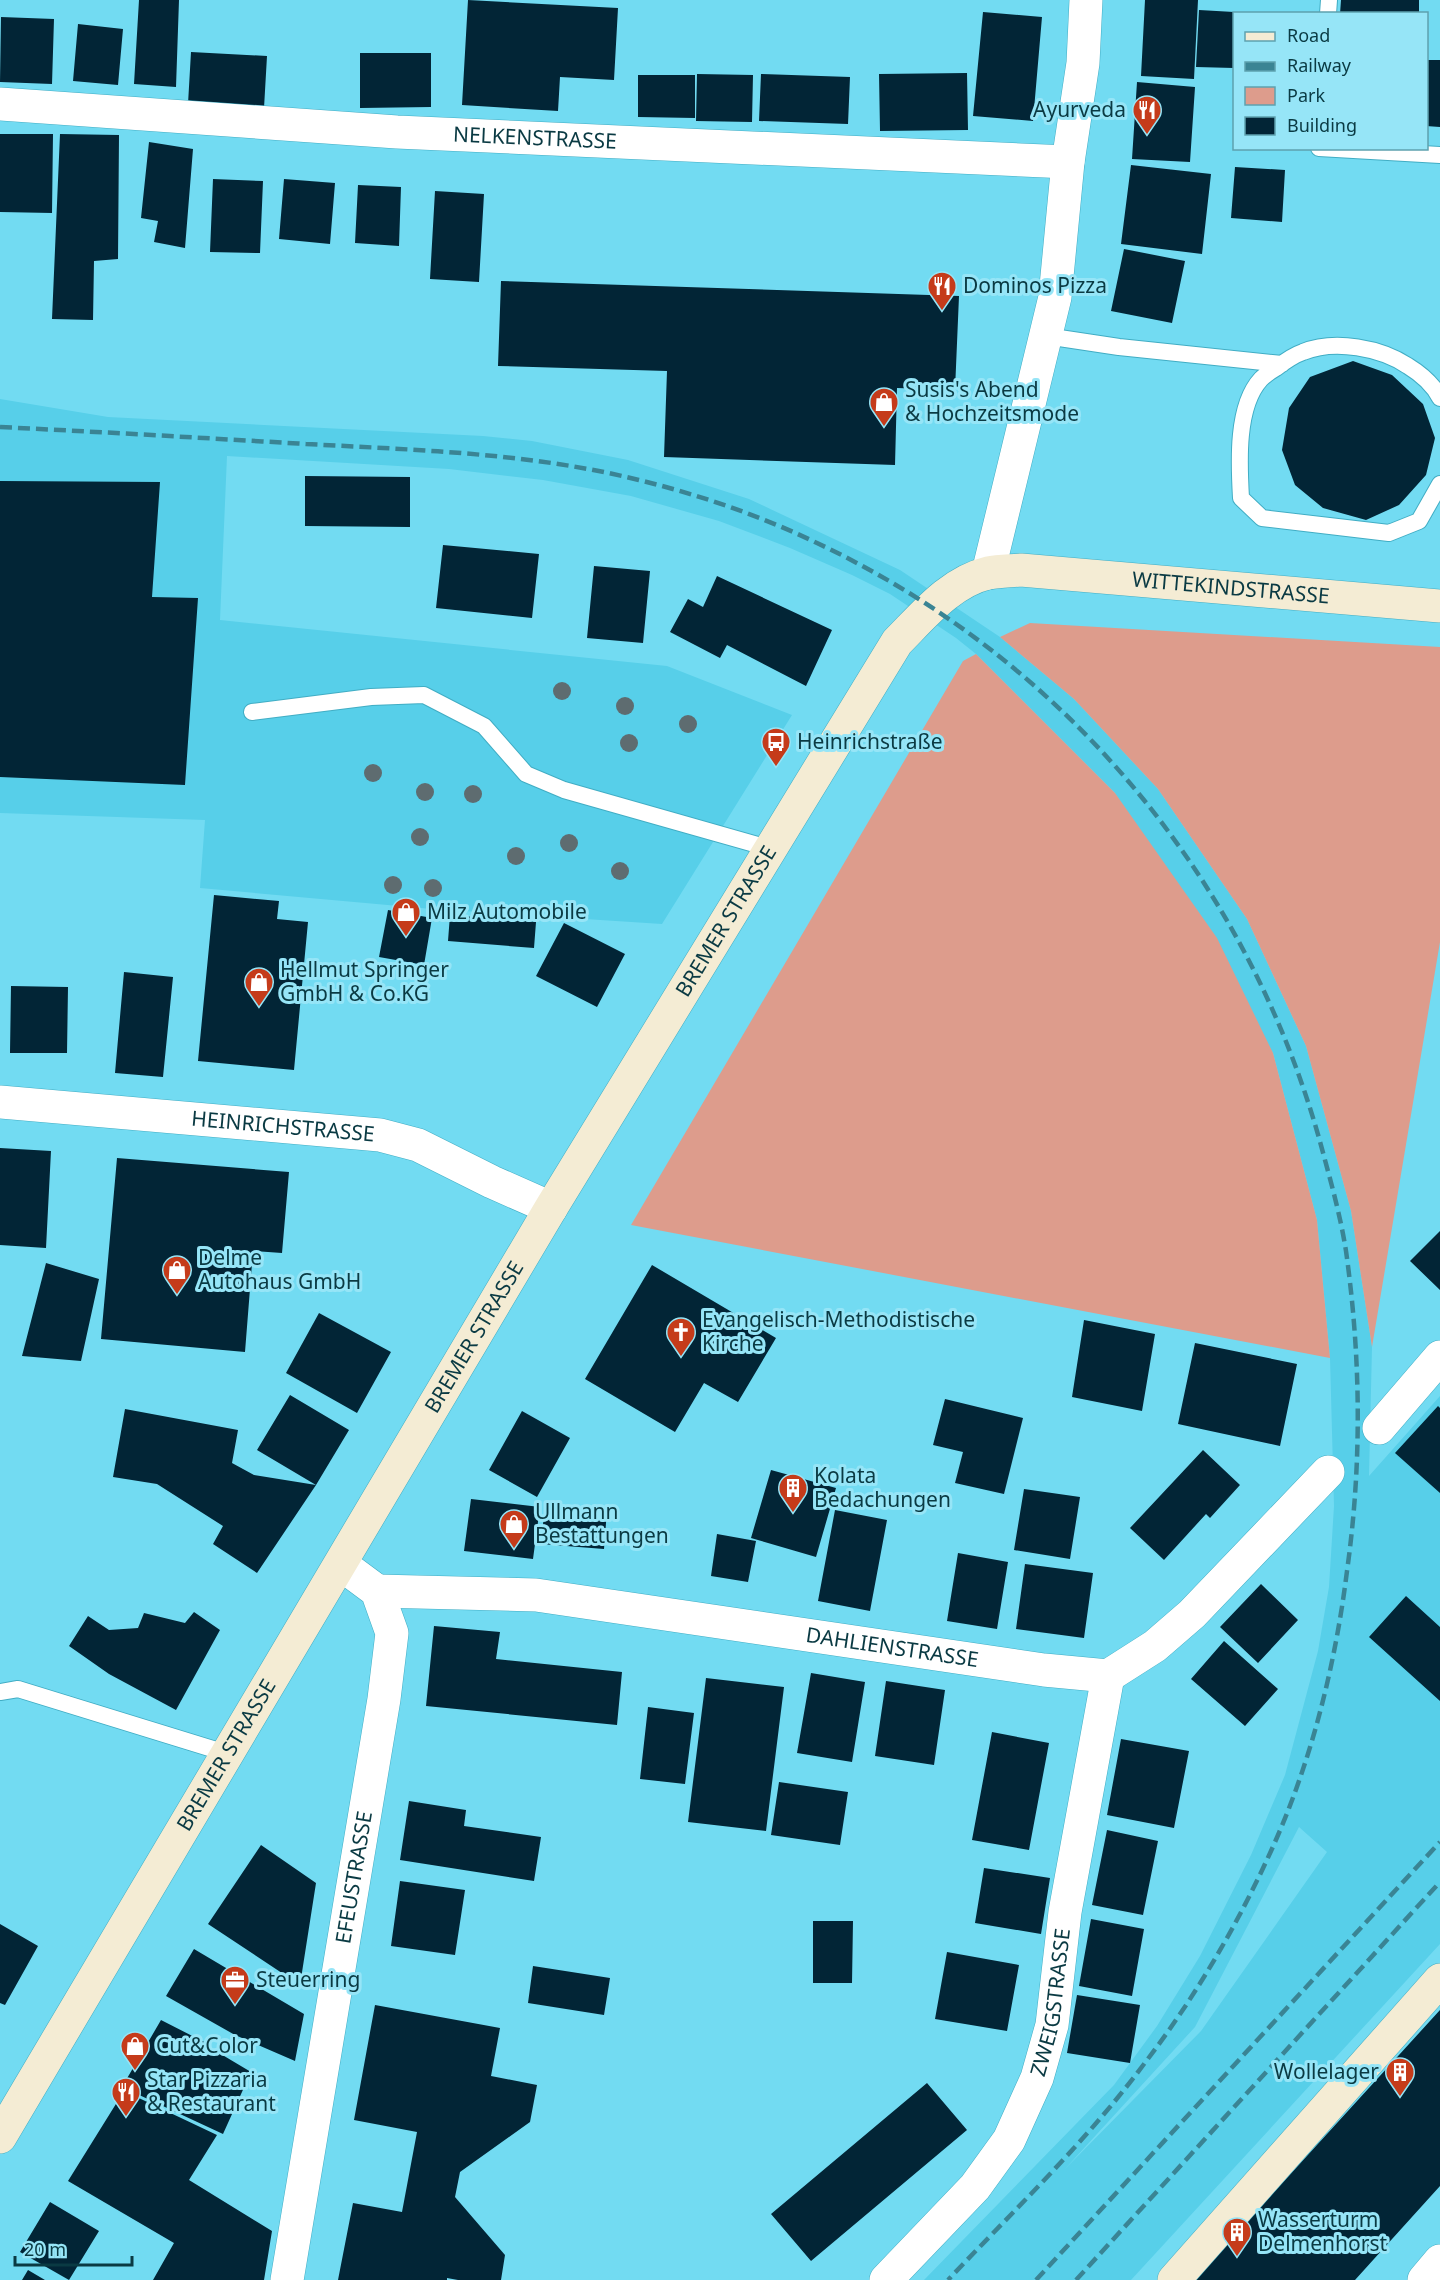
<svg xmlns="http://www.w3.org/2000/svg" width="1440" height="2280" viewBox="0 0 1440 2280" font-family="'Noto Sans',sans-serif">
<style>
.built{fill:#57cfe9;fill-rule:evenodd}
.green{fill:#dd9c8c}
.building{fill:#022536}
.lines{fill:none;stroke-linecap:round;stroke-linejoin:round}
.lane-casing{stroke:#41adc4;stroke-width:18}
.street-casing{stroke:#41adc4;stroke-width:34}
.secondary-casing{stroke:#41adc4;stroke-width:34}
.lane{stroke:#fff;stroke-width:16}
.street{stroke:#fff;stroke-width:33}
.secondary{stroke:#f4ecd4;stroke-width:33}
.rail{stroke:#3a8494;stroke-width:4.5;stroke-dasharray:12 6;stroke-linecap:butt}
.tree{fill:#5e6c70}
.labels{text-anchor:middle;stroke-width:6;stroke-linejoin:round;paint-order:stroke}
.poi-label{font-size:21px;fill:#0a3a43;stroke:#96e5f7;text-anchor:start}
.street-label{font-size:21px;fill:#0a3a43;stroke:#96e5f7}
</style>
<rect width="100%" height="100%" fill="#72dbf2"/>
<path class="built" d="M0,399L108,417L483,436L532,441L628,460L749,499L900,570L1000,637L1074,699L1158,789L1247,919L1306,1046L1351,1211L1372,1347L1369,1476L1440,1396V1944L1131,2280H924L1114,2085L1157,2026L1200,1956L1251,1855L1285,1775L1318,1651L1329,1587L1334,1506L1330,1358L1317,1220L1273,1053L1115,793L976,654L956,638L890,594L852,575L790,548L719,521L631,496L543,480L449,469L227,456L220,620L667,666L792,715L662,924L432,909L200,888L205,820L0,813ZM1299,1827L1327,1852L1201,2031L1064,2170L1195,2027Z"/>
<path class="green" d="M1030,623L1440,647V942L1372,1347L1351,1211L1306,1046L1247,919L1158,789L1074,699L1000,637Z
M976,654L1115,793L1217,938L1273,1053L1317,1220L1330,1358L631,1225L963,661Z"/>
<path class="building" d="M139,0H179L176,87L134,84Z
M468,0L618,8L614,80L560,77L558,111L462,105Z
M1145,0H1198L1194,79L1141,76Z
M1341,0H1419V14H1340Z
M1199,10L1234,12V68L1196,67Z
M983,12L1042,17L1033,121L973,116Z
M1,17L54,19L52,84L0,82Z
M78,24L123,29L118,85L73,81Z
M191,52L267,56L264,108L188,104Z
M360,53H431V107L360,108Z
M1426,60H1440V127L1426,126Z
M967,73L968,130L880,131L879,74Z
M697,74L753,75L752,122L696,121Z
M761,74L850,77L848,124L759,121Z
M638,75H695V118L638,117Z
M1137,82L1195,87L1190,162L1132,159Z
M0,134H53L52,213L0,212Z
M60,134L119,135L118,259L94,261L93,320L52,319Z
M149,142L193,149L185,248L154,242L158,221L141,218Z
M1131,165L1211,174L1202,254L1121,244Z
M1235,167L1285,170L1282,222L1231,218Z
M213,179L263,181L260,253L210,252Z
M284,179L335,183L330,244L279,239Z
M358,185L401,187L399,246L355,243Z
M435,191L484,194L479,282L430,279Z
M1124,249L1185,261L1172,323L1111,311Z
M501,281L959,296L955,390L897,388L895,465L664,457L667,371L498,366Z
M1353,361L1392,375L1423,404L1435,438L1426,475L1399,505L1366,520L1323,508L1295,485L1282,450L1289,408L1310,377Z
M305,476L410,477V527L305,526Z
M0,481L160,482L152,597L198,598L185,785L0,777Z
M443,545L539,554L532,618L436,608Z
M594,566L650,571L643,643L587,638Z
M717,576L832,630L806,686L727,645L720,658L670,632L688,599L703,607Z
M214,895L279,901L277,919L308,922L294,1070L198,1061Z
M388,910L432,918L424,965L379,957Z
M450,915L536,922L534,948L448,941Z
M564,923L625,954L597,1007L536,976Z
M124,972L173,977L163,1077L115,1073Z
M11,986L68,987L67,1053H10Z
M0,1148L51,1151L46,1248L0,1245Z
M117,1158L289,1172L282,1253L253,1251L245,1352L101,1339Z
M1440,1231V1290L1410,1261Z
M46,1263L99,1279L81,1361L22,1356Z
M652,1265L776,1338L738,1402L704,1383L675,1432L585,1379Z
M319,1313L391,1352L357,1413L286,1373Z
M1084,1320L1155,1334L1142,1411L1072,1397Z
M1195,1343L1297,1364L1280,1446L1178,1424Z
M290,1395L349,1430L316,1485L257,1573L213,1544L223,1526L157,1484L113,1477L125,1409L238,1430L232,1463L254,1475L316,1485L257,1450Z
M945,1399L1023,1418L1004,1494L955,1483L963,1452L933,1445Z
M1438,1406L1440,1408V1493L1395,1453Z
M522,1411L570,1438L537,1497L489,1470Z
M1203,1450L1240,1485L1210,1518L1206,1514L1164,1560L1130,1528Z
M771,1470L836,1488L816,1557L751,1538Z
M1024,1489L1080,1497L1070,1559L1014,1550Z
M471,1499L540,1507L533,1559L464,1551Z
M545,1505L607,1510L604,1549L541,1544Z
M835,1510L887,1520L870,1611L818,1601Z
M717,1534L756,1541L748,1582L711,1576Z
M958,1553L1008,1562L997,1629L947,1621Z
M1025,1564L1093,1573L1084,1638L1016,1629Z
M1261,1584L1298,1620L1258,1663L1220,1627Z
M1406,1596L1440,1627V1701L1369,1637Z
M194,1612L220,1630L176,1710L109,1674L69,1646L88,1616L109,1630L138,1628L144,1613L185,1623Z
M434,1626L500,1632L496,1659L622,1672L617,1725L426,1706Z
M1224,1641L1278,1689L1245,1726L1191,1679Z
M811,1673L865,1682L852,1762L797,1753Z
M706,1678L784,1687L766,1831L688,1822Z
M886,1681L945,1690L934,1765L875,1756Z
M648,1707L694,1713L685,1784L640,1779Z
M992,1732L1049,1743L1029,1850L972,1840Z
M1121,1739L1189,1751L1174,1828L1107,1815Z
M779,1782L848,1792L840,1845L771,1835Z
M409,1801L466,1810L464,1826L541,1837L534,1881L400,1860Z
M1107,1830L1158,1841L1143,1915L1092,1905Z
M261,1845L316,1883L300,1985L208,1924Z
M984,1868L1050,1878L1041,1934L975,1923Z
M400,1881L465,1890L455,1955L391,1946Z
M1091,1919L1144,1929L1132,1996L1079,1986Z
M813,1921H853L852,1983H813Z
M0,1924L38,1946L5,2005L0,2003Z
M194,1949L304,2014L295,2061L235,2035L166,1996Z
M947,1952L1019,1965L1007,2031L935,2019Z
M533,1966L610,1978L604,2015L528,2003Z
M1077,1995L1140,2005L1130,2063L1067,2053Z
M375,2005L500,2028L491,2076L537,2085L530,2122L460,2172L455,2197L505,2255L501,2280H458L447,2278V2280H338L353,2203L402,2212L417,2132L354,2120Z
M1440,2010V2186L1355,2280H1194Z
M161,2020L210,2045L209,2047L251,2072L223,2134L122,2087Z
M927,2083L967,2130L811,2261L771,2214Z
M124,2091L217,2135L189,2180L272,2231L264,2280H153L174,2243L68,2181Z
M50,2202L99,2231L69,2280L20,2252Z
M28,2270L45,2280H22Z"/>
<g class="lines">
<g class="lane-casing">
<path id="lane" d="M1328,14L1329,0
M1319,148L1440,155
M1046,336L1119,347L1282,364
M1440,398C1433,384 1421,374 1408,366C1381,348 1335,339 1303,352C1294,355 1284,362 1276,368C1271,371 1265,375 1261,379C1236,406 1239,463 1241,498L1262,518L1389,533L1419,521L1440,484
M252,712L371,697L424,695L484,726L526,774L564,790L772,849
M0,1692L18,1689L229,1754"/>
</g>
<g class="street-casing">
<g id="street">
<path id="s1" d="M0,104L397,132L1068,162"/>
<path d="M988,573L1055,297L1068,162L1083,63L1086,0"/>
<path id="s2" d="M0,1102L380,1135L418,1145L492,1182L551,1208"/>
<path d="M1379,1428L1440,1357"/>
<path id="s3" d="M377,1591L536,1595L1044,1670L1108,1676L1155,1646L1192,1614L1328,1472"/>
<path id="s4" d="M287,2280L384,1699L392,1633L377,1591L342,1565"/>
<path id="s5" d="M886,2280L975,2187L1009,2140L1037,2078L1052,2025L1065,1912L1108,1676"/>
<path d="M1424,2280L1440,2261"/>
</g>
</g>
<g class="secondary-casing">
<g id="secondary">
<path id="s6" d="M0,2137L551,1208L897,642C923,616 950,582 988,573C999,571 1010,571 1021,570L1440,606"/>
<path d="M1174,2280L1440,1980"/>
</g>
</g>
<use href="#lane" class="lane"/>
<use href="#street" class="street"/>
<use href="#secondary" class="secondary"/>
<path class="rail" d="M0,427C102,432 204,438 306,444C417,450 531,453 639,480C700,495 761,516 817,543C1063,659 1245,877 1319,1138C1329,1175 1340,1213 1346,1251C1361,1358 1362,1464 1347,1571C1335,1667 1311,1763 1271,1851C1237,1926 1194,1999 1144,2064C1086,2142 1014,2210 948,2280
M1036,2280L1440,1842
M1076,2280L1440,1882"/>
</g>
<g class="tree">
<circle cx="562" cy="691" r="9"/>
<circle cx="625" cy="706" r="9"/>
<circle cx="688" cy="724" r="9"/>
<circle cx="629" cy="743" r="9"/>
<circle cx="373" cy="773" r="9"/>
<circle cx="425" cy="792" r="9"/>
<circle cx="473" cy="794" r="9"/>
<circle cx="420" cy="837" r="9"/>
<circle cx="569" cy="843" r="9"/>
<circle cx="516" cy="856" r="9"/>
<circle cx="620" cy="871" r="9"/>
<circle cx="393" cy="885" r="9"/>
<circle cx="433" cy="888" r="9"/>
</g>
<defs>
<g id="restaurant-pin" transform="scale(1.5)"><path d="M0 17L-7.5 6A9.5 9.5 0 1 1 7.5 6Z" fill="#c53b1a" stroke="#96e5f7"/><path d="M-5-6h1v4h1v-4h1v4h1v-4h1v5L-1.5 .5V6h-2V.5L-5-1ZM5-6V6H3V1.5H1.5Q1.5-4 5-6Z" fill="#fff"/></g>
<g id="shop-pin" transform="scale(1.5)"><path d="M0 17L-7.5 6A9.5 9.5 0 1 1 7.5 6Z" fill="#c53b1a" stroke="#96e5f7"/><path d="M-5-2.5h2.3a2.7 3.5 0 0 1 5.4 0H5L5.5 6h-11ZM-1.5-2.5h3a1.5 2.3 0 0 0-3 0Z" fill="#fff"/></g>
<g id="bus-pin" transform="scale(1.5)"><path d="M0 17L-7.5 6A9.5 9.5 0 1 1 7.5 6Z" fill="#c53b1a" stroke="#96e5f7"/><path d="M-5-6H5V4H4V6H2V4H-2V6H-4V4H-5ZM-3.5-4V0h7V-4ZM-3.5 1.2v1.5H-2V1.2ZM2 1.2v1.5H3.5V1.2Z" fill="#fff"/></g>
<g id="church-pin" transform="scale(1.5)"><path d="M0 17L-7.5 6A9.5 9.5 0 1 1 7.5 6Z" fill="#c53b1a" stroke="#96e5f7"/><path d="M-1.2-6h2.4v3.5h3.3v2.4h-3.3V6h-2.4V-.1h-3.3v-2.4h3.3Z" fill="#fff"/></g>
<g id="building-pin" transform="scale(1.5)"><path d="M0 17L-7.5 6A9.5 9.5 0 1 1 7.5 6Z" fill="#c53b1a" stroke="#96e5f7"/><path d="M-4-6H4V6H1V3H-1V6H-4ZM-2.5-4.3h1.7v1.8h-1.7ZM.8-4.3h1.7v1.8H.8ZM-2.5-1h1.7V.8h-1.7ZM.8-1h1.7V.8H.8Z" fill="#fff"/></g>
<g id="office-pin" transform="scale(1.5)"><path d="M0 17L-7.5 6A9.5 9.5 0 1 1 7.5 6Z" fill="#c53b1a" stroke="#96e5f7"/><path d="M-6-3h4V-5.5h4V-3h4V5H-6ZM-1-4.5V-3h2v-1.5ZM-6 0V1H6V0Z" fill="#fff"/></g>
</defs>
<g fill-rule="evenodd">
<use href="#restaurant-pin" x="1147" y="110"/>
<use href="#restaurant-pin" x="942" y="286"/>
<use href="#shop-pin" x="884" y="402"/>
<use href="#bus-pin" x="776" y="742"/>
<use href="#shop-pin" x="406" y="912"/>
<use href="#shop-pin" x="259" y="982"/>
<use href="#shop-pin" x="177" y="1270"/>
<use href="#church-pin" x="681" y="1332"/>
<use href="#building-pin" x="793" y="1488"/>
<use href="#shop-pin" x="514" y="1524"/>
<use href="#office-pin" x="235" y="1980"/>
<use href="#shop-pin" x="135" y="2046"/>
<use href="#building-pin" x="1400" y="2072"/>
<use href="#restaurant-pin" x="126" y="2092"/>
<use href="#building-pin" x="1237" y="2232"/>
</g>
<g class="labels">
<g class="poi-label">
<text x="1126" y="117" text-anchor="end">Ayurveda</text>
<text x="963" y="293">Dominos Pizza</text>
<text x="905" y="397">Susis's Abend<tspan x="905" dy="24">&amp; Hochzeitsmode</tspan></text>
<text x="797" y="749">Heinrichstraße</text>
<text x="427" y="919">Milz Automobile</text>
<text x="280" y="977">Hellmut Springer<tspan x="280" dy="24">GmbH &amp; Co.KG</tspan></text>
<text x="198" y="1265">Delme<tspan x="198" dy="24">Autohaus GmbH</tspan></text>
<text x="702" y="1327">Evangelisch-Methodistische<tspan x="702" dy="24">Kirche</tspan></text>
<text x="814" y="1483">Kolata<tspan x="814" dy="24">Bedachungen</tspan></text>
<text x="535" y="1519">Ullmann<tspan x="535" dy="24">Bestattungen</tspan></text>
<text x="256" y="1987">Steuerring</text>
<text x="156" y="2053">Cut&amp;Color</text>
<text x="1379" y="2079" text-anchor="end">Wollelager</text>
<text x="147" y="2087">Star Pizzaria<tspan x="147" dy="24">&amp; Restaurant</tspan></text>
<text x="1258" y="2227">Wasserturm<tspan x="1258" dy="24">Delmenhorst</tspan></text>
</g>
<g class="street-label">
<text dy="7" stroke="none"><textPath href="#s1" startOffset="536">NELKENSTRASSE</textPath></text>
<text dy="7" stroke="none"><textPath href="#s6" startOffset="2103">WITTEKINDSTRASSE</textPath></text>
<text dy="7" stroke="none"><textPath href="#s6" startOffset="1416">BREMER STRASSE</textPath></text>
<text dy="7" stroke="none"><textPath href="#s2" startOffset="284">HEINRICHSTRASSE</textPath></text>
<text dy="7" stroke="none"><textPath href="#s6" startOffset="930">BREMER STRASSE</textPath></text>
<text dy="7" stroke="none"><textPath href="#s3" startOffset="519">DAHLIENSTRASSE</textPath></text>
<text dy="7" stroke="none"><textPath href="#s6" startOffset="444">BREMER STRASSE</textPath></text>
<text dy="7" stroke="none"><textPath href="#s4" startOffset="408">EFEUSTRASSE</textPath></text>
<text dy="7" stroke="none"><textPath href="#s5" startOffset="332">ZWEIGSTRASSE</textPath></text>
</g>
</g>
<rect x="1233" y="12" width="195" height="138" fill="#96e5f7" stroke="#5ea1af" stroke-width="1.5"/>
<rect x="1245" y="32" width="30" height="9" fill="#f4ecd4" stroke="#5ea1af" stroke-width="1.5"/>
<text x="1287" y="42" font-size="18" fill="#0a3a43">Road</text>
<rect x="1245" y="62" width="30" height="9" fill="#3a8494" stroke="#5ea1af" stroke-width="1.5"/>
<text x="1287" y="72" font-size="18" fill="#0a3a43">Railway</text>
<rect x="1245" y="87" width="30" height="18" fill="#dd9c8c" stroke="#5ea1af" stroke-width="1.5"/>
<text x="1287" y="102" font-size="18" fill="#0a3a43">Park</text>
<rect x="1245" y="117" width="30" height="18" fill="#022536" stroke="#5ea1af" stroke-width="1.5"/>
<text x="1287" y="132" font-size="18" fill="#0a3a43">Building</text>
<path d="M15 2256v9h117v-9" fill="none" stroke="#0a3a43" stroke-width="3"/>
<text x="24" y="2256" font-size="18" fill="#0a3a43" stroke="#96e5f7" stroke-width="4.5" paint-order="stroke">20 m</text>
</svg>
